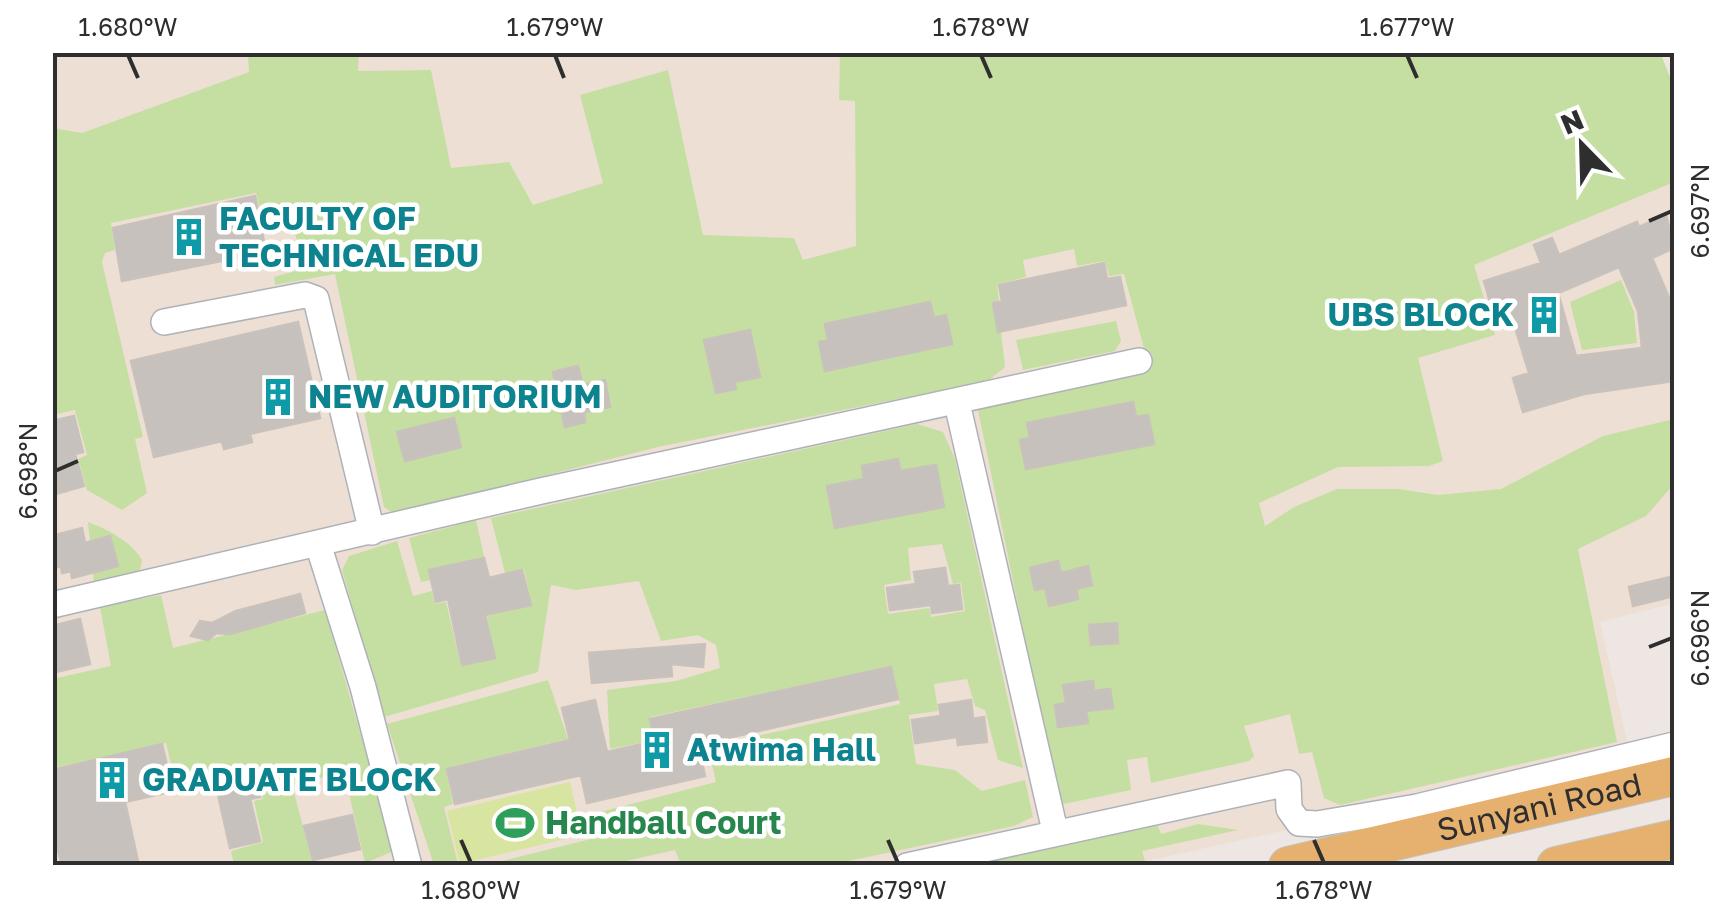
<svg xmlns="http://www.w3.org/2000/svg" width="1727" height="918" viewBox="0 0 1727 918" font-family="'Golos Text',sans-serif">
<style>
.education{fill:#eddfd3}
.green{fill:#c5dfa3;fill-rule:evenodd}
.pitch{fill:#d7e5a0}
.building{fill:#c7c1bd;stroke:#c9c1bb;stroke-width:2.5;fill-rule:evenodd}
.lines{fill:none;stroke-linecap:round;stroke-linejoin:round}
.minor-casing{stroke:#aeb2b8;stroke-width:28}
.primary-casing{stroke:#c4c4c4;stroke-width:40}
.minor{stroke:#fff;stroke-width:25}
.primary{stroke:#e6b06e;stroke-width:38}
.ticks{fill:none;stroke:#2e2e2e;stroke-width:4}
.labels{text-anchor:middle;stroke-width:9;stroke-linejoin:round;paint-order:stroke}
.culture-label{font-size:32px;font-weight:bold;fill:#0d838f;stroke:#fff;text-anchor:start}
.street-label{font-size:32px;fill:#2e2e2e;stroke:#fff}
.leisure-label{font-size:32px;font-weight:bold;fill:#27864d;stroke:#fff;text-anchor:start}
.neatline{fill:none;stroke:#2e2e2e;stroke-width:4}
.ticks-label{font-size:25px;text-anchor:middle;fill:#2e2e2e}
</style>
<rect width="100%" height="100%" fill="#eee6e2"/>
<path class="education" d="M52,53H1655L1674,100V603L1600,622L1630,754L1129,865H53Z"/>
<path class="green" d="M1660,52L1674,87V182L1474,265L1495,335L1418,358L1443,461L1429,466L1338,467L1259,503L1265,526L1294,507L1337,489H1398L1438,495L1501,489L1603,436L1674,419V484L1646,516L1578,549L1617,742L1340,805L1324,798L1312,752L1299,754L1290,714L1244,726L1254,756L1249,761L1151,783L1147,757L1127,760L1131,790L1059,805L978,410L1149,367L1124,274L1109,276L1105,261L1077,266L1074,249L1023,260L1026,277L997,284L999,300L991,302L1001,332L1005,367L988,381L658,447L394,514L384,507L335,274L275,285L274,277L300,270L303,263L291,218L263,222L256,193L111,223L115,250L105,253L102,262L143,437L135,439L147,493L122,510L87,490L78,459L87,455L75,410L53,415V128L82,133L249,72L248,55L252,53H359L358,71L431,70L451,168L509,162L533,205L603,183L580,95L668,70L703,235L794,238L803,260L856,246L855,101L839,100L840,53Z
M1621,280L1634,312L1637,343L1582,350L1570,302Z
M1116,321L1121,341L1115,351L1023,370L1016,340Z
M917,424L943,432L955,459L1023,768L998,760L985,710L975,706L967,679L934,684L938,711L909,715L916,764L955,770L982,791L1025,780L1033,817L1014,826L830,865H681L675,850L608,865H486L591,839L585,816L716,782L708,747L900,704L892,666L650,717L654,740L610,749L607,690L676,681L720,668L716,645L698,635L661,641L639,581L576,590L551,585L538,672L384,717L342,570L349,556L397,541L413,596L432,591L435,604L446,602L461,666L495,659L487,616L532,605L524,569L505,573L491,518ZM942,544L953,584L961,583L965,611L931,617L929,608L888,614L884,585L911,580L908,548Z
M476,520L484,557L429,570L431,580L421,582L409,538Z
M88,522C107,529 132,542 142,560L139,574L94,584Z
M161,595L173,648L325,610L394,851L365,863L344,772L292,785L313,865H234L231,851L263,842L254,801L263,799L256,769L177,790L166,743L53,768L52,679L111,666L100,607Z
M548,680L568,739L446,768L453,804L444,807L458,864L434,865L387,724Z
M1155,818L1161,834L1198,824L1238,830L1142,851L1146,865L951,866Z"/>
<path class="pitch" d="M570,782L582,835L460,864L447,811Z"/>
<path class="building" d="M255,196L266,252L122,281L113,228Z
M1666,215L1674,248L1652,258L1673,307L1674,381L1584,394L1523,412L1513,378L1529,373L1510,311L1494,316L1484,281L1541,263L1534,245L1552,238L1559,255L1637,222L1639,227ZM1619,267L1638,311L1642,348L1576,356L1558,293Z
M1104,263L1107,279L1120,277L1126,305L998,332L993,303L1002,301L999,285Z
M930,302L934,318L946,315L952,344L825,371L819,342L828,340L825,324Z
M298,322L320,418L250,434L252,442L224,449L222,441L154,457L131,361Z
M750,330L760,377L734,382L736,389L716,393L704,340Z
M578,366L583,385L605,380L610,407L584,412L585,422L565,427L553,372Z
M1133,402L1136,417L1148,415L1154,444L1026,469L1020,440L1030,438L1027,423Z
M74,416L83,452L75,454L84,486L52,495V421Z
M454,418L461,447L405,461L397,432Z
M898,459L900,471L936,465L944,507L835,528L827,486L864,479L862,466Z
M82,528L85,543L110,536L118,566L72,578L71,571L62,573L61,566L52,569V536Z
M484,558L489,578L522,570L531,605L485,615L495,658L462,665L448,599L436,602L429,570Z
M1058,561L1061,573L1088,566L1092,585L1076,589L1078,599L1049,606L1045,588L1035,590L1030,568Z
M945,568L948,586L959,585L962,609L932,613L931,605L890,610L887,588L916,584L914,572Z
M1674,576V596L1633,606L1629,587Z
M300,594L305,613L230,634L216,633L208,640L191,636L200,621L212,623L236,611Z
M80,619L90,664L52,673V626Z
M1117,623L1118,643L1091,645L1089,625Z
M705,644L703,667L671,664L672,676L592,683L589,653Z
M891,667L898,699L698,745L705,776L587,803L581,775L455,804L447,769L570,740L562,708L595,700L607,752L655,741L650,719Z
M1093,681L1094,691L1110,689L1113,708L1086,711L1088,723L1058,727L1055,705L1066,703L1063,685Z
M971,700L973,719L984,717L987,742L958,745L957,737L915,743L912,720L941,716L939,705Z
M162,744L173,791L125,802L139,866H62L52,825V770Z
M255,772L260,797L250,799L260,841L230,848L215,781Z
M352,815L360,849L313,860L304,826Z"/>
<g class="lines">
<g class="minor-casing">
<path id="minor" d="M164,322L305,295L316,299L372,532
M957,403L1055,831
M318,544L363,687L409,866
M52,605L541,491L1139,361
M907,866L1288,783L1289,809L1299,823L1317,824L1417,807L1674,745"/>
</g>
<g class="primary-casing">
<g id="primary">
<path id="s1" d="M1288,866L1674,776"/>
<path d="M1556,866L1674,839"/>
</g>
</g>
<use href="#minor" class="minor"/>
<use href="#primary" class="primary"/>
</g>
<path class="ticks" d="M128,55L138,78M555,55L564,78M981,55L991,78M1407,55L1417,78M1649,221L1672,211M55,471L78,461M1649,647L1672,638M461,840L471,863M888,840L898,863M1314,840L1324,863"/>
<defs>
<g id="building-bare" transform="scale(3)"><path d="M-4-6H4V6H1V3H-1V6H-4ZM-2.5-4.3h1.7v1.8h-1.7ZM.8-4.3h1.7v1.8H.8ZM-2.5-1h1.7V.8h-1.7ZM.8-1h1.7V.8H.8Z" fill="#0f9aa8" stroke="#fff" stroke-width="2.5" paint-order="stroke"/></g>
<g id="stadium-bare" transform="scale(3)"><path d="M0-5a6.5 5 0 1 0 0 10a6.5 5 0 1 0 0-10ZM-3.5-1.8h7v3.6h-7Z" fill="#2e9e5b" stroke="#fff" stroke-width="2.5" paint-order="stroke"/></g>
</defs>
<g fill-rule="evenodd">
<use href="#building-bare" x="189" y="237"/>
<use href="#building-bare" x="1544" y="315"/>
<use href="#building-bare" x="278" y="397"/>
<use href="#building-bare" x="657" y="750"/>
<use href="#building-bare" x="112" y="780"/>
<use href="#stadium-bare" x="515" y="823"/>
</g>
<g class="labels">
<g class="culture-label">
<text x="219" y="230">FACULTY OF<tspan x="219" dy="37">TECHNICAL EDU</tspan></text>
<text x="1514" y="326" text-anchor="end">UBS BLOCK</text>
<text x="308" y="408">NEW AUDITORIUM</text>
<text x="687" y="761">Atwima Hall</text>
<text x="142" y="791">GRADUATE BLOCK</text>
</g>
<g class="street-label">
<text dy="11" stroke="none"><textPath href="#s1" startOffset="258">Sunyani Road</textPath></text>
</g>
<g class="leisure-label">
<text x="545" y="834">Handball Court</text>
</g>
</g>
<rect width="1727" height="918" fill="none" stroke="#ffffff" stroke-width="110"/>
<g transform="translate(1582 145) rotate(337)" stroke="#ffffff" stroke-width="8" paint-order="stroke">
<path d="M0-8L18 38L0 25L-18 38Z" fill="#2e2e2e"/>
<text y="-15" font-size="28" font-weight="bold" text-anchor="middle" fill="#2e2e2e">N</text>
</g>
<rect x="55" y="55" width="1617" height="808" class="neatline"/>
<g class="ticks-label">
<text x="128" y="36">1.680°W</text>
<text x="555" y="36">1.679°W</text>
<text x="981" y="36">1.678°W</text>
<text x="1407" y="36">1.677°W</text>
<text transform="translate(1700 211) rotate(-90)" y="9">6.697°N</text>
<text transform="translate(28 471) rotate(-90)" y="9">6.698°N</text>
<text transform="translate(1700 638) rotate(-90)" y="9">6.696°N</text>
<text x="471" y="899">1.680°W</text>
<text x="898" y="899">1.679°W</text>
<text x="1324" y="899">1.678°W</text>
</g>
</svg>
